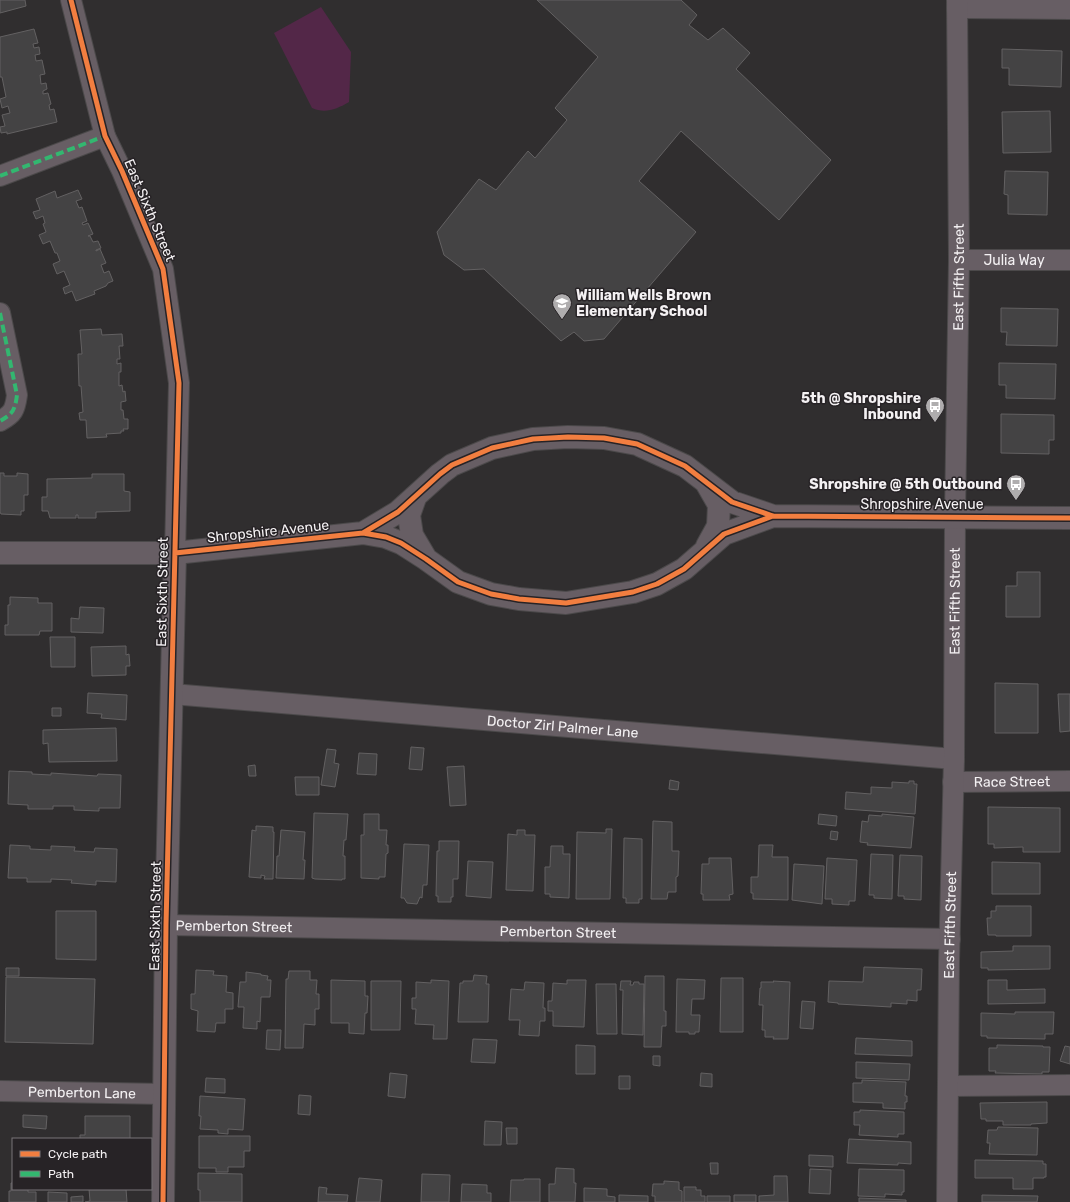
<svg xmlns="http://www.w3.org/2000/svg" width="1070" height="1202" viewBox="0 0 1070 1202" font-family="Rubik,sans-serif">
<style>
.green{fill:#532748}
.building{fill:#444344;stroke:#636162}
.lines{fill:none;stroke-linecap:round;stroke-linejoin:round}
.minor-casing{stroke:#4b494a;stroke-width:22}
.tertiary-casing{stroke:#4b494a;stroke-width:24}
.minor{stroke:#675e64;stroke-width:20}
.tertiary{stroke:#675e64;stroke-width:22}
.quiet{stroke:#33b770;stroke-width:4;stroke-dasharray:8 4;stroke-linecap:butt}
.cycleway-casing{stroke:#272326;stroke-width:8}
.cycleway{stroke:#f27e40;stroke-width:5}
.labels{text-anchor:middle;stroke-width:3;stroke-linejoin:round;paint-order:stroke}
.street-label{font-size:14px;fill:#f4f1f3;stroke:#272326}
.poi-label{font-size:14px;font-weight:bold;fill:#f4f1f3;stroke:#272326;text-anchor:end}
</style>
<rect width="100%" height="100%" fill="#302e2f"/>
<path class="green" d="M321,7L351,52L349,102C337,109 325,114 312,108L274,33Z"/>
<path class="building" d="M0,0H25L26,6L0,13Z
M537,0H681L697,15L689,25L703,36L708,40L723,28L750,53L736,69L831,160L779,220L681,131L639,181L696,232L604,339L584,341L574,332L561,341L484,269L464,270L444,255L437,232L479,179L496,190L528,151L535,158L567,120L555,108L598,57Z
M34,29L38,43L33,44L34,48L39,47L40,54L35,55L36,61L42,60L45,74L40,75L41,84L46,83L47,89L43,91V94L48,93L51,104L49,105L50,110L54,109L57,122L7,134V132L1,133L0,127L5,126L2,115L10,113L8,106L2,108L0,99L6,97L2,77H0V37Z
M1002,49L1062,51L1061,87L1009,85V68H1002Z
M1050,111L1051,152L1003,153L1002,112Z
M1005,171L1048,172L1047,215L1008,214V195L1004,194Z
M78,190L82,199L76,201L79,208L82,207L87,221L82,223L83,225L88,223L93,234L88,236H90L93,242L98,241L101,248L96,250V251L100,249L106,263L101,265L104,273L109,271L113,281L108,283L106,286L94,291L95,294L76,301L72,291L65,294L63,288L70,285L64,271L57,274L53,264L60,261L57,253H55L50,241L43,244L39,235L46,232L43,224L45,223L43,216L36,219L33,212L40,210L36,199L55,191L57,198Z
M1001,308L1058,309L1057,346L1006,345L1007,332H1001Z
M101,329L102,335L122,334L123,346H119L120,359H117V364L121,363V372H119V386L122,385L123,392L125,391L126,401L121,402V410H123L124,419H128V429H123L124,431H121V433L106,434L107,437L87,438L86,420H80L79,413L83,412L81,386H79L78,354H82L80,330Z
M999,363L1056,364L1055,399L1006,398V385H999Z
M1001,414L1054,415V440H1049V454L1001,453Z
M0,473H4V476H17V473L28,474V495H24V511H21V515L1,514L0,512Z
M92,474H124V491L130,492V511L96,512V518H78V515H76V518H50L48,511H42V497H47V479L92,478Z
M1017,572H1040V617H1006V586H1017Z
M10,597L38,598V603H52V631H40L39,635H5V625H8V605H10Z
M80,607L104,608L103,633L71,632V618L79,619Z
M50,637H75V667H51Z
M126,646V655L129,654L130,666H126V675L92,676L91,647Z
M995,683L1038,684V733H995Z
M88,693L127,695L126,720L101,718L102,714L87,713Z
M1058,694H1070V731L1060,732Z
M52,708H61V716H52Z
M116,728L117,761L49,762L48,743L43,744V730Z
M411,747L424,748L422,770L409,769Z
M327,749L336,750L334,763L339,764L335,787L321,785Z
M359,753L377,754L376,775L357,774Z
M255,765L256,776H249L248,766Z
M464,766L466,805L450,806L447,767Z
M9,771L32,772V774L51,775V773L97,776L98,774L121,775L120,808H99V811L74,810V806H53V809H28V805L8,804Z
M295,777H319V795H296Z
M670,780L679,782L678,790L669,789Z
M909,781H914V784H917L915,814L845,809L846,792L871,794V787L892,788V782L909,783Z
M988,807L1060,808V852H1023V847L994,848V844H988Z
M314,813L348,814L346,840H344L343,856H345V879H342V880L315,879L312,878Z
M364,814H379V830H387L386,845H388V853L386,854L385,877H379V879L361,878V835H364Z
M819,814L837,816L836,826L818,824Z
M882,814L914,817L911,848L867,845L868,843L860,842L862,821L868,822L869,815L882,816Z
M653,821L672,822V851H679L678,876L676,877V892H668L667,899H651Z
M256,826L273,827V832H274L273,879H264L265,876L261,875V878L249,877L252,830L256,831Z
M606,829H612L610,899H576L577,832L606,833Z
M281,830L305,832L303,860H305L304,879L276,878L277,856H279Z
M517,830H525V835H535L533,891L506,890L508,834L517,835Z
M831,831L838,832L837,840L830,839Z
M624,838L642,839V899H639V903H626V898H623Z
M439,841H459L458,879H453V897H451V902H438V896H436L437,851H439Z
M404,844L429,845L427,885H423L422,898L420,897L417,904L407,903L404,898H401Z
M10,845L30,846V849L51,850V846L75,847L74,851L94,852L95,848L117,849L116,882L96,881V885L71,883L72,880L51,879V882H27V878H8Z
M759,845H773L772,857H788V900L753,899V893H751V877H758Z
M551,846H563V854H570L569,898L550,897V894H545V867H550Z
M871,854L893,855L892,899L874,898V895H869Z
M900,855L922,856L921,900L904,899V896H898Z
M709,858H731L733,894L729,895L730,900H703V894H701L702,864H709Z
M827,858L857,860L855,901H849V905L832,904V899H825Z
M468,861L493,862L491,898L466,896Z
M992,862L1040,863V894H992Z
M794,864L824,866L822,904L792,900Z
M996,906H1031V936H996V935H988L987,918H991V911H996Z
M56,911H96V960L56,959Z
M1013,946H1050V969L988,970V968H981V952L1013,951Z
M864,967L922,969L921,990H917V1001L907,1000V1004L891,1003V1007L838,1004V1003L828,1002L829,981L863,982Z
M6,968H19V976H6Z
M196,970L214,971L213,975L227,976L226,992L233,993V1009H225V1023H216L215,1032L197,1031L198,1011L191,1009V994H195Z
M289,971H310V980H317L316,994H319V1009H315V1025L304,1024L303,1048H285L286,979H288Z
M246,972L261,974V975L268,976L267,980H271L270,997H261L260,1022L257,1021V1029L243,1028L244,1007H238L240,982H246Z
M474,975L487,976L486,984H489L488,1022H458L460,983H463V981H473Z
M645,976H664V1011H666V1026H662L661,1047H644Z
M6,977L95,979L93,1044L5,1042Z
M721,978H743V1032H720Z
M677,979L705,980L704,999H692L691,1015H700L699,1032H695V1034H689V1032H676Z
M331,980L365,981V996H368L367,1013H365L364,1034L349,1033V1023H331Z
M431,980L449,981L447,1039H433L434,1025L415,1024L416,1009H412V998H416V982L431,983Z
M567,980H586L584,1027L553,1026V1011H548V1001H552L553,983L567,984Z
M988,980H1007V990L1045,989V1003L988,1004Z
M371,981H401L400,1030H371Z
M621,981H631L630,985H633L634,982H639V984H644L643,1035L622,1034L623,990H620Z
M773,981L790,982L788,1039H773L774,1037H765V1030H762L763,1005H759L760,988H761V982H774Z
M525,982L544,983L543,1008H545V1021H540L539,1036L519,1035L520,1020H509L511,989L524,990Z
M596,984H616L617,1034H597Z
M802,1001L815,1002L813,1029L800,1028Z
M1015,1012H1054L1053,1034H1045V1039L987,1038V1036H981V1013L1015,1014Z
M267,1030H281L280,1050L266,1049Z
M856,1038L912,1041V1056L855,1054Z
M473,1039L497,1040L495,1063L471,1062Z
M576,1045L595,1046V1074H576Z
M997,1045L1043,1046V1047H1050L1049,1072H1042V1074L995,1073L996,1071H989V1048H997Z
M1065,1046L1070,1047V1064L1060,1061Z
M653,1056H660V1066L653,1065Z
M856,1062L910,1064L909,1080L856,1078Z
M390,1073L407,1075L405,1098L388,1096Z
M701,1073L712,1074V1087L700,1086Z
M619,1076H630V1089H619Z
M206,1078L225,1079V1093L205,1092Z
M862,1080L906,1082L905,1096H907V1102H905V1109L883,1108V1103L853,1102V1083H862Z
M299,1095L311,1096L310,1115L298,1114Z
M200,1096L245,1099L243,1130L228,1129V1134L218,1133V1130L200,1129L201,1116H199Z
M1047,1102V1123L1031,1124V1125H1003V1121H986V1119H981L980,1103Z
M860,1110L904,1112V1134H898V1137L859,1135L860,1125H854V1112H860Z
M23,1115L47,1116L46,1129L23,1127Z
M85,1116H130V1139H80V1135H85Z
M485,1121L502,1122L501,1145H484Z
M998,1127L1038,1128L1037,1155L989,1154L990,1143H987L988,1130H997Z
M506,1128H517V1144H507Z
M199,1136H250V1151H244V1167H228V1172H216V1168H199Z
M849,1139L911,1142V1164L898,1163V1165L847,1163Z
M809,1155L833,1156V1167L809,1166Z
M975,1160L1043,1161V1164H1046V1177H1044V1178H1033V1189H1013V1178H975Z
M710,1163H718V1174H711Z
M556,1168L574,1169V1183H576L575,1202H549V1184H555Z
M810,1169L831,1170L830,1194L809,1193Z
M859,1169L904,1170V1192H902V1195L885,1194V1197L858,1196Z
M198,1173L242,1174V1202H200V1190H198Z
M422,1174L450,1175L449,1202H421Z
M774,1176H787L788,1202H759V1196L774,1195Z
M359,1178L382,1180L380,1202H356Z
M524,1179H540V1202H510L511,1180H524Z
M664,1181L679,1182V1190L682,1191V1202H655V1196H652L653,1184H664Z
M11,1183H13V1189H28V1192H36V1202H9V1191H11Z
M462,1184L487,1185V1193H491V1202H461Z
M319,1187L327,1188L326,1194L348,1195L347,1202H318Z
M684,1187H696V1190H701V1196H705V1202H684Z
M584,1188L607,1189V1196L615,1197V1202H584Z
M89,1189H126L127,1202H85L90,1201Z
M48,1192L67,1193V1202H48Z
M619,1195L648,1196V1202H619Z
M734,1195H756V1202H734Z
M982,1195L1038,1196L1037,1202H982Z
M83,1196V1202H71V1197Z
M707,1196H730V1202H707Z
M859,1198L906,1200V1202H859Z"/>
<g class="lines">
<g class="minor-casing">
<g id="minor">
<path d="M71,0L105,136L122,171L163,269L179,383L175,553"/>
<path d="M957,8L1070,9"/>
<path d="M0,176L105,136"/>
<path id="s1" d="M959,260H1070"/>
<path d="M0,313L17,395C15,410 13,414 0,421"/>
<path id="s2" d="M172,694L954,759"/>
<path id="s3" d="M953,782L1070,781"/>
<path id="s4" d="M166,925L950,939"/>
<path d="M948,1086L1070,1085"/>
<path id="s5" d="M0,1091L164,1094"/>
<path id="s6" d="M947,1202L949,962L954,759L955,516L959,260L957,0"/>
</g>
</g>
<g class="tertiary-casing">
<path id="tertiary" d="M707,484L719,505L718,526L707,546
M415,498L409,515L412,535L425,557
M363,533L398,512L440,474L452,465L492,448L533,439L568,437L604,438L637,444L685,466L732,502L773,516L1070,518
M0,553H175L363,533L386,537L401,543L426,559L458,582L491,594L519,599L566,603L633,592L657,584L684,569L724,534L773,516
M163,1202L166,925L175,553"/>
</g>
<use href="#minor" class="minor"/>
<use href="#tertiary" class="tertiary"/>
<path class="quiet" d="M0,176L105,136
M0,313L17,395C15,410 13,414 0,421"/>
<g class="cycleway-casing">
<path id="cycleway" d="M71,0L105,136L122,171L163,269L179,383L166,925L163,1202
M363,533L398,512L440,474L452,465L492,448L533,439L568,437L604,438L637,444L685,466L732,502L773,516L1070,518
M175,553L363,533L386,537L401,543L426,559L458,582L491,594L519,599L566,603L633,592L657,584L684,569L724,534L773,516"/>
</g>
<use href="#cycleway" class="cycleway"/>
</g>
<defs>
<g id="school-pin" transform="scale(1)"><path d="M0 17L-7.5 6A9.5 9.5 0 1 1 7.5 6Z" fill="#afadae" stroke="#272326"/><path d="M0-5L7-2L0 1L-7-2ZM-4 1L0 2.5L4 1V4Q0 6-4 4Z" fill="#fff"/></g>
<g id="bus-pin" transform="scale(1)"><path d="M0 17L-7.5 6A9.5 9.5 0 1 1 7.5 6Z" fill="#afadae" stroke="#272326"/><path d="M-5-6H5V4H4V6H2V4H-2V6H-4V4H-5ZM-3.5-4V0h7V-4ZM-3.5 1.2v1.5H-2V1.2ZM2 1.2v1.5H3.5V1.2Z" fill="#fff"/></g>
</defs>
<g fill-rule="evenodd">
<use href="#school-pin" x="562" y="303"/>
<use href="#bus-pin" x="935" y="406"/>
<use href="#bus-pin" x="1016" y="484"/>
</g>
<g class="labels">
<g class="street-label">
<text transform="translate(150 210) rotate(67)" y="5">East Sixth Street</text>
<text dy="5" stroke="none"><textPath href="#s1" startOffset="55">Julia Way</textPath></text>
<text dy="5" stroke="none"><textPath href="#s6" startOffset="925">East Fifth Street</textPath></text>
<text x="922" y="509">Shropshire Avenue</text>
<text transform="translate(268 531) rotate(-6)" y="5">Shropshire Avenue</text>
<text transform="translate(162 592) rotate(-89)" y="5">East Sixth Street</text>
<text dy="5" stroke="none"><textPath href="#s6" startOffset="601">East Fifth Street</textPath></text>
<text dy="5" stroke="none"><textPath href="#s2" startOffset="392">Doctor Zirl Palmer Lane</textPath></text>
<text dy="5" stroke="none"><textPath href="#s3" startOffset="59">Race Street</textPath></text>
<text transform="translate(155 916) rotate(-89)" y="5">East Sixth Street</text>
<text dy="5" stroke="none"><textPath href="#s6" startOffset="277">East Fifth Street</textPath></text>
<text dy="5" stroke="none"><textPath href="#s4" startOffset="68">Pemberton Street</textPath></text>
<text dy="5" stroke="none"><textPath href="#s4" startOffset="392">Pemberton Street</textPath></text>
<text dy="5" stroke="none"><textPath href="#s5" startOffset="82">Pemberton Lane</textPath></text>
</g>
<g class="poi-label">
<text x="576" y="300" text-anchor="start">William Wells Brown<tspan x="576" dy="16">Elementary School</tspan></text>
<text x="921" y="403">5th @ Shropshire<tspan x="921" dy="16">Inbound</tspan></text>
<text x="1002" y="489">Shropshire @ 5th Outbound</text>
</g>
</g>
<rect x="12" y="1138" width="140" height="52" fill="#272326" stroke="#797578"/>
<rect x="20" y="1151" width="20" height="6" fill="#f27e40" stroke="#797578"/>
<text x="48" y="1158" font-size="12" fill="#f4f1f3">Cycle path</text>
<rect x="20" y="1171" width="20" height="6" fill="#33b770" stroke="#797578"/>
<text x="48" y="1178" font-size="12" fill="#f4f1f3">Path</text>
</svg>
